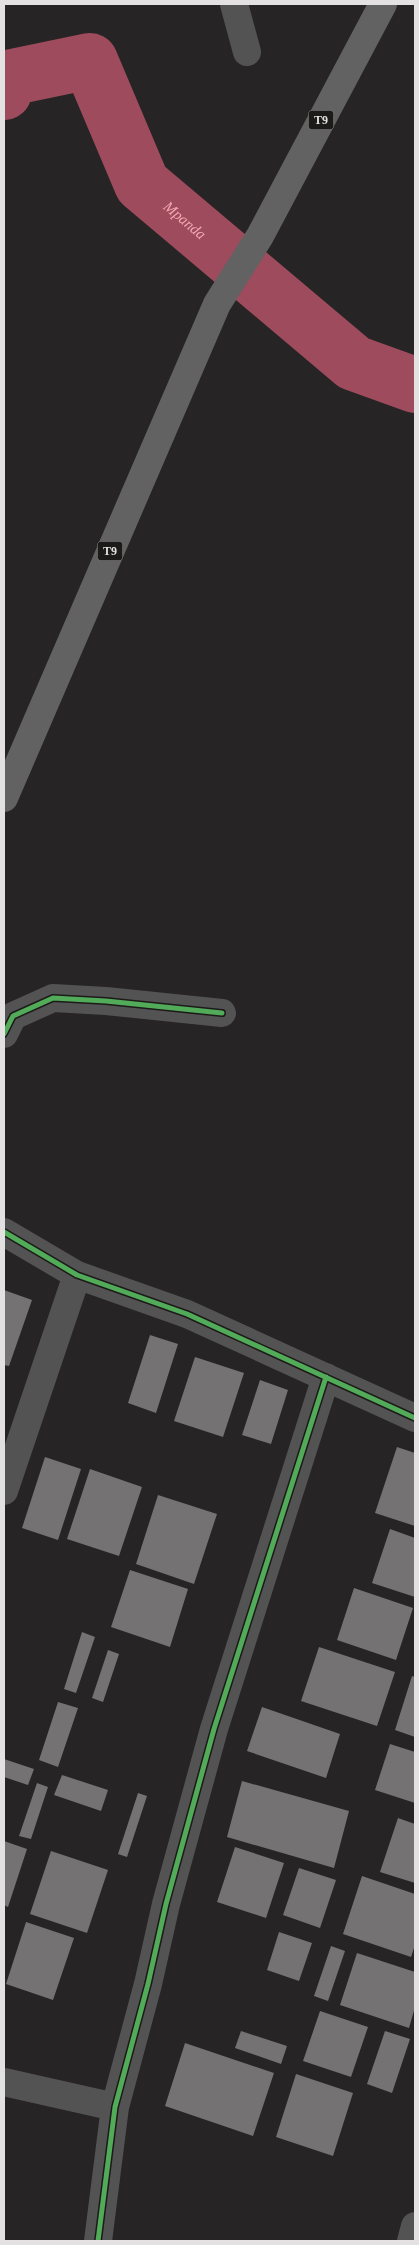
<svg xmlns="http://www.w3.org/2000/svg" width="419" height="2245" viewBox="0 0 419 2245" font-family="Georgia,serif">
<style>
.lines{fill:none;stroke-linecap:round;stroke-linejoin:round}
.river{stroke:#9e4b5d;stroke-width:56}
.building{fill:#747272}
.minor{stroke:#545354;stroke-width:28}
.highway{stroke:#636262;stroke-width:28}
.cycleway-casing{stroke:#1d1a1a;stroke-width:8}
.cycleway{stroke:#51ab58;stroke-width:5}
.labels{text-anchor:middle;stroke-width:5;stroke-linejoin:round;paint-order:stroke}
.shield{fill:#1d1a1a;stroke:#a8a5a6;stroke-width:1}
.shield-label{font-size:12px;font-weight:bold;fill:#e4e1e2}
.water-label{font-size:15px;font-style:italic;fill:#f3a8b4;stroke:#1d1a1a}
</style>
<rect width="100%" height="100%" fill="#262424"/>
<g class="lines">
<path class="river" id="s1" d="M4,92L8,78L90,61L142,184L354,363L415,385"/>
</g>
<path class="building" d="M4,1290L32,1300L9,1366L4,1365Z
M150,1335L178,1344L156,1413L128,1403Z
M195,1357L244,1373L223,1437L174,1421Z
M260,1380L288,1390L271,1444L242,1435Z
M397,1447L415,1453V1526L375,1513Z
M45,1457L81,1469L58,1540L22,1528Z
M90,1469L142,1487L119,1556L67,1539Z
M158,1495L217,1514L194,1584L136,1564Z
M390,1529L415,1538V1597L372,1583Z
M130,1570L188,1589L170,1647L111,1627Z
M354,1588L413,1608L396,1660L337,1640Z
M82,1632L95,1637L76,1693L64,1689Z
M319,1647L395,1672L377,1726L301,1701Z
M108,1650L119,1654L103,1702L92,1698Z
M412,1676L415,1677V1737L395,1730Z
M58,1702L78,1708L58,1767L39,1760Z
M262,1707L340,1734L326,1778L247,1751Z
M390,1744L415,1752V1803L375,1790Z
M4,1759L34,1769L28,1785L4,1777Z
M62,1775L108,1790L101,1811L54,1795Z
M242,1781L349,1811L334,1868L227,1837Z
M37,1783L48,1787L31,1839L19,1836Z
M138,1793L147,1796L127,1857L118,1854Z
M398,1818L415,1824V1883L380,1872Z
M4,1841L27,1849L8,1907L4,1905Z
M235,1847L284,1863L266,1918L217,1902Z
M51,1851L108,1870L87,1933L30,1914Z
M299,1868L336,1880L320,1928L283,1915Z
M362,1876L415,1894V1945L411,1957L343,1934Z
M26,1922L74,1938L53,2000L6,1984Z
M279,1932L312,1943L299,1981L267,1970Z
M331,1946L345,1951L328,2001L314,1996Z
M357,1953L415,1972V2007L409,2028L340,2005Z
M320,2011L368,2027L351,2077L303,2061Z
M241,2031L287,2046L281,2064L235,2048Z
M385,2031L410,2039L392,2093L367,2084Z
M185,2043L274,2073L253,2136L165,2106Z
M296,2074L353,2093L333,2156L276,2137Z"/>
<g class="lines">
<path class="minor" d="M234,4L247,52
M4,1034L13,1016L53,998L106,1001L222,1013
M4,1232L77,1275L187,1314L415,1418
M4,1491L77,1275
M4,2082L115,2107
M98,2241L115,2107L148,1984L166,1904L214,1729L326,1377
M411,2241L415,2226"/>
<path class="highway" d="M4,798L217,304L260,236L383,4"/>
<g class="cycleway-casing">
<path id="cycleway" d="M4,1034L13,1016L53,998L106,1001L222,1013
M4,1232L77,1275L187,1314L415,1418
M98,2241L115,2107L148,1984L166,1904L214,1729L326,1377"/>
</g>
<use href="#cycleway" class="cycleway"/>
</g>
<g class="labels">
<g class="shield">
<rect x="308.5" y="110.5" width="25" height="19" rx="4"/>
<rect x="97.5" y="541.5" width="25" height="19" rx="4"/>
</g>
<g class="shield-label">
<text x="321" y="124">T9</text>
<text x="110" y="555">T9</text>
</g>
<g class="water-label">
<text dy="5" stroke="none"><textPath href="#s1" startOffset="288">Mpanda</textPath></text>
</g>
</g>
<rect width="419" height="2245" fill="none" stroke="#e4e1e2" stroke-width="10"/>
</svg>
